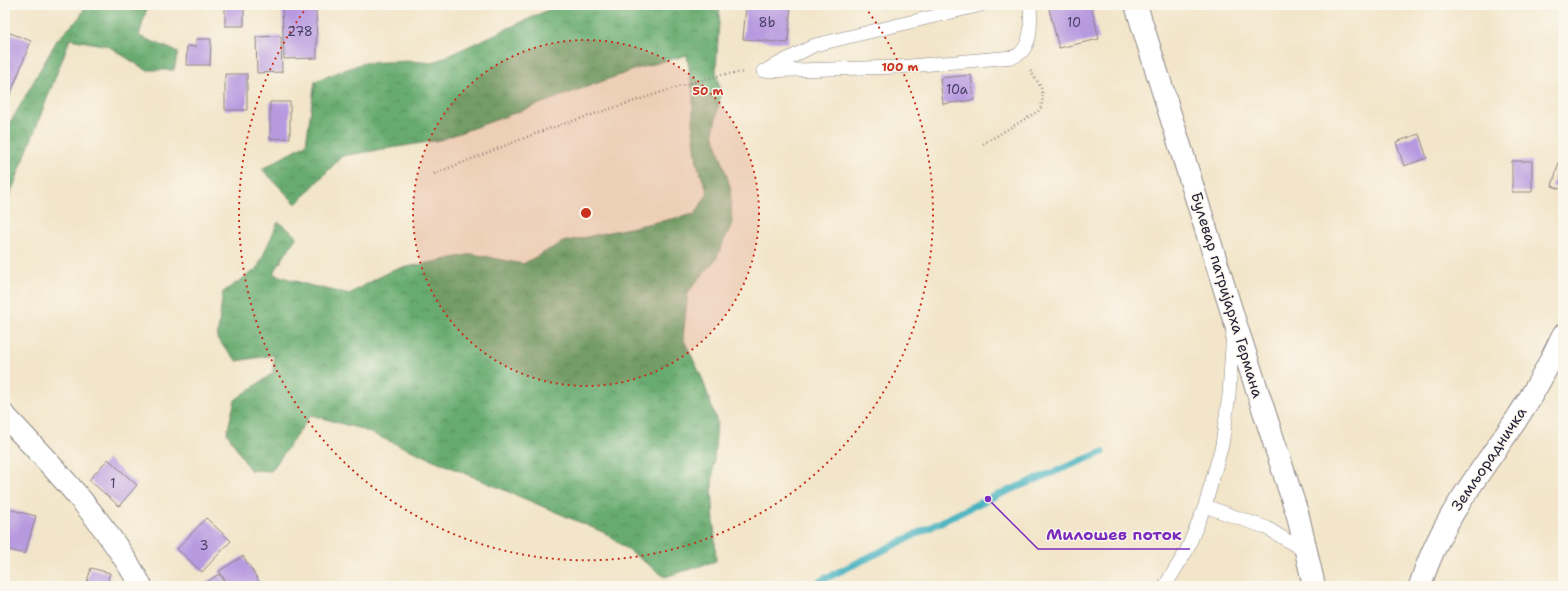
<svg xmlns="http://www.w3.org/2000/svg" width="1568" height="591" viewBox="0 0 1568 591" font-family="'Shantell Sans',sans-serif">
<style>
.forest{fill:url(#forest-crowns);stroke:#456655}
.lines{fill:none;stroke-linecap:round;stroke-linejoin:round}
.stream{stroke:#43b1bf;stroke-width:7}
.building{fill:#b799e0}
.lane-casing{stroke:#8a8482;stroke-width:14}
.street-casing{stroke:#8a8482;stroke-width:24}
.secondary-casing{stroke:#8a8482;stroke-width:24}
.path{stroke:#8a8482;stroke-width:2.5;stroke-dasharray:1 3;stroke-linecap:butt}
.lane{stroke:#fff;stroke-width:13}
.street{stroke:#fff;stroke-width:22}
.secondary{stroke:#fff;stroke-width:22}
.ring{fill:none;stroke:#c8321e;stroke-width:2;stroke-dasharray:2 4}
.labels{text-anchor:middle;stroke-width:3;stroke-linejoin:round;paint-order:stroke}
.number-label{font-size:13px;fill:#474064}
.street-label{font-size:15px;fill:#22223b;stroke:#fbf7ec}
.centre{fill:#c8321e;stroke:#fbf7ec;stroke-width:2}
.ring-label{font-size:12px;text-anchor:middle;font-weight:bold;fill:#c8321e;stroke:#fbf7ec;stroke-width:3;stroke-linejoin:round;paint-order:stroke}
.leader{fill:none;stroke:#7b2cbf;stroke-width:1.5}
.callout-dot{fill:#7b2cbf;stroke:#fbf7ec;stroke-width:1.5}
.callout-label{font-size:16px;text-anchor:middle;font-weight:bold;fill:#7b2cbf;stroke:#fbf7ec;stroke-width:3;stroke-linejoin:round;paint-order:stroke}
</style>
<defs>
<pattern id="forest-crowns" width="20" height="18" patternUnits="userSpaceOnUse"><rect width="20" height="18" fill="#68ab6f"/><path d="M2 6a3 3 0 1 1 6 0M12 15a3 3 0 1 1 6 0" fill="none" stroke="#558b5c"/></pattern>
</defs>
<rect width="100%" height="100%" fill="#fbf7ec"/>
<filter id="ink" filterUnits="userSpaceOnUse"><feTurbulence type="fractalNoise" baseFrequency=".025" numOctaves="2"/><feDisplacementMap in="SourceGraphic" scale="8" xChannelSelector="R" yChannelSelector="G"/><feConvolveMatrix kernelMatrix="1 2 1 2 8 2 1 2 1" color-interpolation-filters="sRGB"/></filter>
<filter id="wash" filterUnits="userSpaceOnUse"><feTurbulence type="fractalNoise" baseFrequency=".012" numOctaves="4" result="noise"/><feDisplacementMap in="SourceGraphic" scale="16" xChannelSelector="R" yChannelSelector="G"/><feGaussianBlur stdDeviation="0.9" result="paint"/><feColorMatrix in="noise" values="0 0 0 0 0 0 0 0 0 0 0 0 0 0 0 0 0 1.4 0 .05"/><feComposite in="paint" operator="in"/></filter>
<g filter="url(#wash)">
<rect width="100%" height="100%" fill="#f2e5c9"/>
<path class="forest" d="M86,5H150L146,11L139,36L178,52L174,70H146L108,46L70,39L5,208V126L13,118L57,40L80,17Z
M559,5H720L716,71L721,94L713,133L730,186L732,223L716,259L688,292L683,338L702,378L717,422L712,486L716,561L665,577L605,533L361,429L311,415L271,471L250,470L227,433L235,400L273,373L274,355L237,361L217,339L223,292L257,269L278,222L297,236L273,274L312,286L349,294L392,270L473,254L523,264L563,242L695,214L708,193L697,164L693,127V95L687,55L639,68L440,140L342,156L296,204L262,169L306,144L315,81L363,63L411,61L432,63Z"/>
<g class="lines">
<path class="stream" d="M810,586L988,499L1103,452"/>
</g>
<g id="blocks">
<path class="building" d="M225,5H244V26H225Z
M282,5H316L317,58L284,59Z
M746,5H791L788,43L743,39Z
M862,5H888V8L862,6Z
M1048,5H1091L1099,39L1059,48Z
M5,31L31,41L7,103L5,102Z
M281,36L282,72L257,73L256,37Z
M196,39H211L210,65H186L187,46L196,47Z
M225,74H247V110H225Z
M971,75L974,100L943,104L940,78Z
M270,102H290V138L270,139Z
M1419,134L1427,158L1404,166L1396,142Z
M1512,161H1532V192H1512Z
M1559,162L1563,163V190L1552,186Z
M108,459L137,485L119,506L89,480Z
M5,508L36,516L25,554L5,549Z
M206,518L231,541L202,572L177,549Z
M243,556L262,586H229L219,571Z
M91,568L110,573L108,580L128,586H86Z
M219,574L227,586H200Z"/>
</g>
</g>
<g filter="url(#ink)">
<use href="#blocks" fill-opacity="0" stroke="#8a8482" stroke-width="1"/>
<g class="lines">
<g class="lane-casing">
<path id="lane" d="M768,69L815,45L981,5
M763,71L898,67L1013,57C1033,51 1031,22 1030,5
M1205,506L1267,528L1306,552
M1165,586L1187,550L1205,506L1222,445L1229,395L1233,330"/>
</g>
<g class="street-casing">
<path id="street" d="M5,416C55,469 106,522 141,586"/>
</g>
<g class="secondary-casing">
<path id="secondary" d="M1136,5L1234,319L1298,516L1314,586
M1420,586C1439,522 1479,475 1516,420C1534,393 1549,365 1563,335"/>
</g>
<path class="path" d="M983,144L1040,110C1047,90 1039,85 1029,69
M434,174L542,131L684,85L721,75L745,72"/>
<use href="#lane" class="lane"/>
<use href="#street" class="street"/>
<use href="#secondary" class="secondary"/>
</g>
</g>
<circle cx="586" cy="213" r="173" fill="#c8321e" fill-opacity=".12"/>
<g class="ring">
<circle cx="586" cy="213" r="173"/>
<path d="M865 7A347 347 0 1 1 307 7"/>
</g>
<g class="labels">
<g class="number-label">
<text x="767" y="27">8b</text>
<text x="1074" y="27">10</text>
<text x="300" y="36">278</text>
<text x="957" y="94">10a</text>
<text x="113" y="488">1</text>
<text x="204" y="550">3</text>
</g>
<g class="street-label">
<text transform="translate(1227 295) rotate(73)" y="5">Булевар патријарха Германа</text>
<text transform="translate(1489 459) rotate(-56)" y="5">Земљорадничка</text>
</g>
</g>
<circle cx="586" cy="213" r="6" class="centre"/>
<g class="ring-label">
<text x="900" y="71">100 m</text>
<text x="708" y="95">50 m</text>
</g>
<path class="leader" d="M988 499L1038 549H1190"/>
<circle class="callout-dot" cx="988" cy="499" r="4"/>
<g class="callout-label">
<text x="1114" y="540">Милошев поток</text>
</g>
<rect width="1568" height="591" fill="none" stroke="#fbf7ec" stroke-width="20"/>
</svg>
